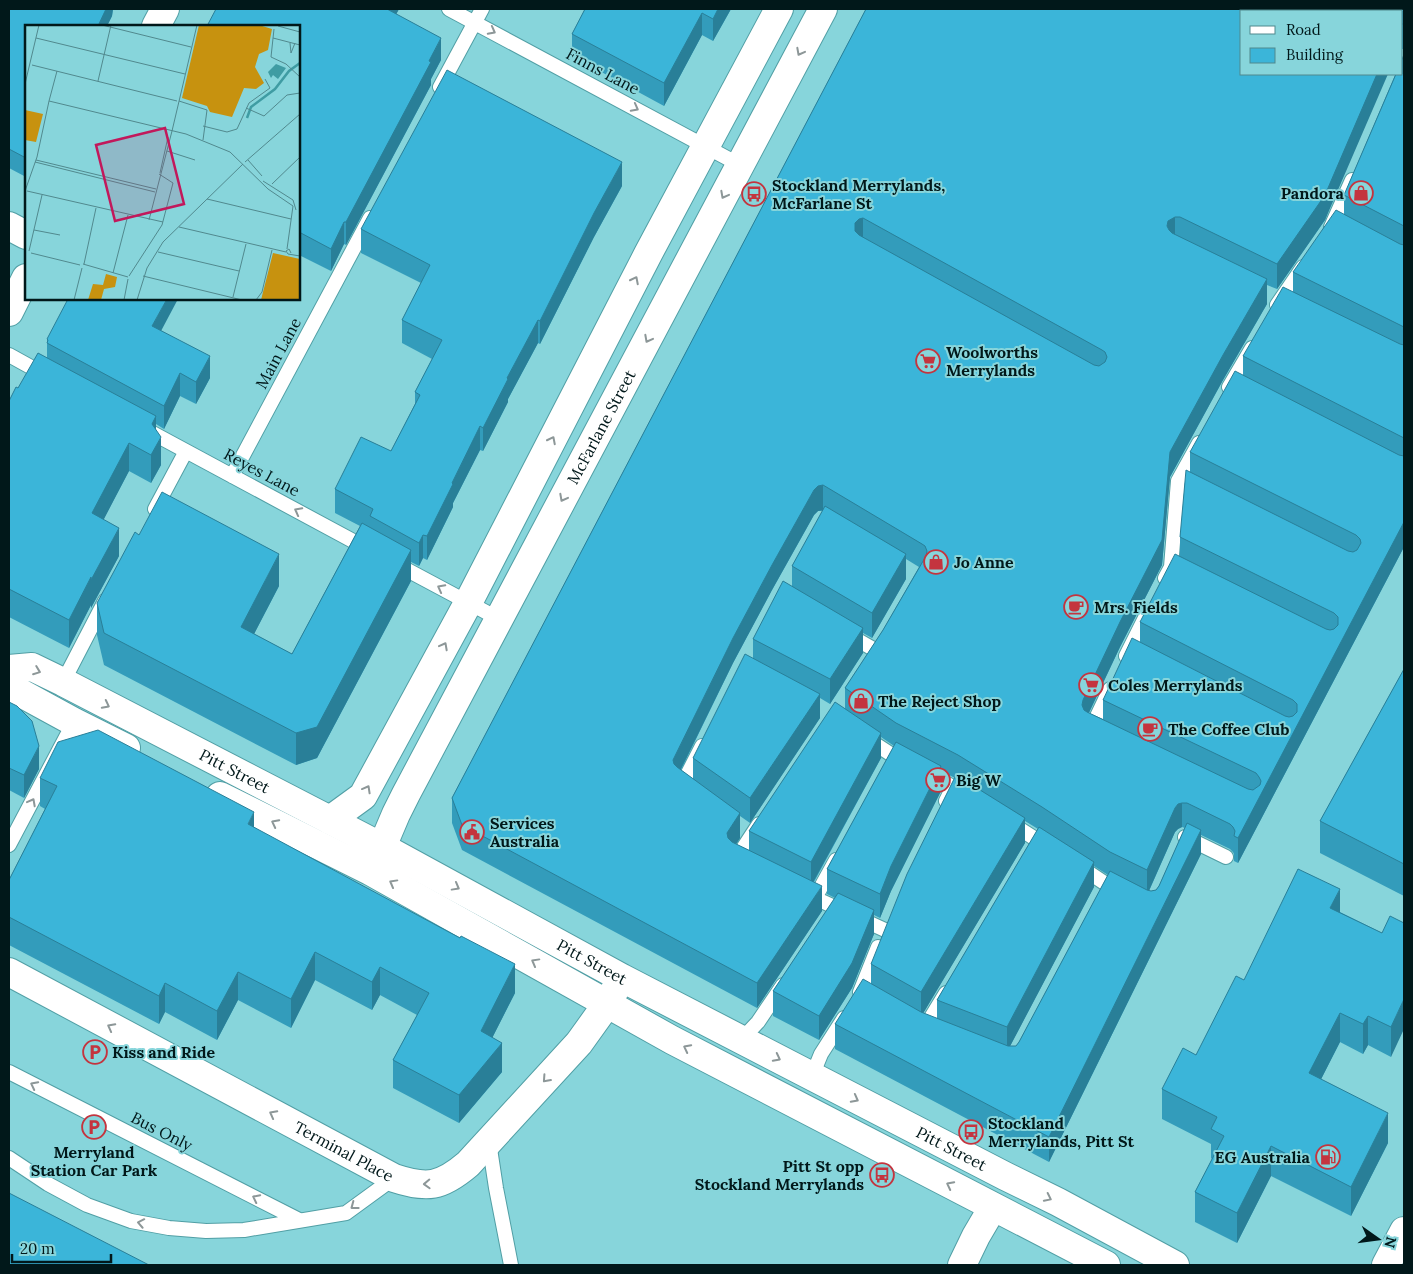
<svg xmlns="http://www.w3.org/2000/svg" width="1413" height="1274" viewBox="0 0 1413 1274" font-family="Lora,serif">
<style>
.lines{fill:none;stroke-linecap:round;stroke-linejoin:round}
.service-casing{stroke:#519fa5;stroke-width:16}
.minor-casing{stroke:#519fa5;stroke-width:30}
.secondary-casing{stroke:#519fa5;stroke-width:30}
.service{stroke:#fff;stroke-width:14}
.minor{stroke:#fff;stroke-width:28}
.secondary{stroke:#fff;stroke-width:28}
.wall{fill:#339cbb;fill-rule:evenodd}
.shaded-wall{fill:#297f98}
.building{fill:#3bb5d9;stroke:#297f98;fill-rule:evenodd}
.oneway{stroke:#8d9798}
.labels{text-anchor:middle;stroke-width:4;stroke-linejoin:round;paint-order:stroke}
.street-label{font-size:16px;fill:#01181a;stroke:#87d5db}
.poi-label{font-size:16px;font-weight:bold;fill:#01181a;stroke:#87d5db;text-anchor:start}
.inset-river{fill:none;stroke:#3f9ca3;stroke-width:2.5}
.inset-road{fill:none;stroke:#51898e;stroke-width:1}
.view{fill:#c2185b;fill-opacity:0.15;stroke:#c2185b;stroke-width:2.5}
.inset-edge{fill:none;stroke:#01181a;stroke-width:2.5}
</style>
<rect width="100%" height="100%" fill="#87d5db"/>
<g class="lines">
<g class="service-casing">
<path id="service" d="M449,9L740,165
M440,87L482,9
M1331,227L1352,180
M1277,305L1303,267
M9,355L47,376
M1229,387L1252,348
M145,429L368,549
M232,476L370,218
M155,509L186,451
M396,564L499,619
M1165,578L1171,567L1178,481L1199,443
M847,634L875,650
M1126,656L1148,612
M63,682L105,601
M1095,730L1091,729L1110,689
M866,738L892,755L905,762
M926,773L953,787L946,801
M688,789L682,785L702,746
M1009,822L1048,847
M1185,837L1226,857
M9,845L74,722
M740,861L736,859L759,824
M1079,866L1106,884
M806,894L885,930
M815,898L836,860
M865,995L860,992L878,947
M924,1029L946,993
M741,1040L758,1022L783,985
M9,1072L299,1220
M812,1076L821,1054L844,1018
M489,1142L496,1188L511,1265
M9,1158L48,1184L87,1205L131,1221L169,1228L206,1231L244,1230L346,1213L394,1178"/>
</g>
<g class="minor-casing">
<g id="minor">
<path d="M156,26L165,9"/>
<path d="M9,226L26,235"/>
<path d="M9,312L26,278"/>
<path id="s1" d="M9,669L32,667L63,682L382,847L622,978L1005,1176L1058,1202L1175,1265"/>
<path d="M9,680L19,692L74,722L126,748"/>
<path d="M220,796L370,871L672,1040L1106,1265"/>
<path d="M330,820L363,796L468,603L648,254L779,9"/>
<path id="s2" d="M382,847L396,814L406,794L823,9"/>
<path id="s3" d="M9,972L394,1178C427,1189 441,1187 468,1164L579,1043L607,1004L616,988"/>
<path d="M962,1265L976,1236L993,1207"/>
</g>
</g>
<g class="secondary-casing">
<path id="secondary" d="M1386,1265L1404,1231"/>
</g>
<use href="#service" class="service"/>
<use href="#minor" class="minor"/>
<use href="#secondary" class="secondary"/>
</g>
<path class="wall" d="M9,9H113L112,16L107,26H26V177L9,168Z
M216,9H399L396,14L441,60L431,79V85L346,245L344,244L331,271L299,255V26Z
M585,9H731L713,41L702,35L664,106L572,56V34Z
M866,9H1404V49H1402V11L1325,220L1277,289L1267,285V304L1223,380L1170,477L1162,565L1120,647L1089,713L1103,719V700L1140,642V622L1180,557V537L1190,472V452L1243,375V356L1293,292V272L1344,215V195L1404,54V547L1238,863L1234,861V854L1233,852L1230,849L1201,835V854L1049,1162L835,1049V1024L871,984V964L955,778L941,771V791L891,891L880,918L874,915V934L852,988L819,1040L773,1016V991L835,898L827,894V869L894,746L881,737V758L814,882L822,911L757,1008L462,850L452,823V798ZM818,511H823L792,566V586L753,639V658L693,758V779L681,770L733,663L772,590L814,515ZM906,559L919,567L883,630L845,688V709L749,831V850L736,844L740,838V816L750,823L820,718V698L830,704L863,653V633L872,638L906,579ZM1025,821L1038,829L937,1000V1019L923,1013L1025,843ZM1182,827L1185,828L1159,886L1156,890L1151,891H1149L1175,832L1178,829ZM1094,866L1108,875L1019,1042L1016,1046H1010L1094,887Z
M622,186L594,237L540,344L538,343L508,399V402L483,451L480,450L453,503V507L427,560L423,558L419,566L411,562V581L317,758L296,765L104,665L97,635V603L139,535L279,586L254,634L292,654L360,526L335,513V489L391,451L415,404V392L432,359L402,343V320L421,283L361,253V229Z
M162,331L210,378L196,404L180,396L164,429L156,424V430L161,465L151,483L129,471L103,520L119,556L91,608V605L69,648L9,617V401L18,388L47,357V339Z
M1404,669V896L1320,853V821Z
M9,702L39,769L24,798L9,790Z
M40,778L254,827L515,993L492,1038L502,1072L459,1123L393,1088V1060L417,1015L380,995L372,1010L315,980L291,1028L238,1000L217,1040L165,1012L159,1024L9,945V880L45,809L40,806Z
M1340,912L1382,933L1404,923L1391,1057L1368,1045L1363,1054L1340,1042L1321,1079L1388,1143L1351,1216L1271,1176L1237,1243L1195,1222V1192L1212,1159L1211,1158V1144L1162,1119V1089L1196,1055L1244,980Z"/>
<path class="shaded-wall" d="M106,9H113L112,16L107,26H98Z
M387,9H399L387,32Z
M718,9H731L713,41V19Z
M702,13V35L664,106V83Z
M441,38V60L431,79V85L346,245V222Z
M1377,74H1388L1325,220L1277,289V264Z
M622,162V186L594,237L540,344V321L594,213Z
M1175,217V241L1167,226L1168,221Z
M863,218V243L855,248V223L859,219Z
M344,222V244L331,271V249Z
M1267,279V304L1223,380L1170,477L1162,565L1120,647L1083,725L1082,705L1083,700L1170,452L1223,355Z
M167,299H178L152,348V326Z
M538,320V343L508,399V402L483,451V428L507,378Z
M210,356V378L196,404V382Z
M180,373V396L164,429V406Z
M156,416V444L152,424Z
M480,426V450L453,503V507L427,560V536L452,483Z
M161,437V465L151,483V455Z
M129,443V471L92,542V513Z
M823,485V510L818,511L814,515L772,590L733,663L673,785V760L733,638L772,565L814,490L818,486Z
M1404,522V547L1238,863V838Z
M119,528V556L91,608V580Z
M423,535V558L419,566V543Z
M411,550V581L317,758L296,765V733Z
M279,554V586L241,659V627Z
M906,554V579L872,638V613Z
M91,577V605L69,648V620Z
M863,628V653L830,704V679Z
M820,694V718L750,823V798Z
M881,733V758L811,886V862Z
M39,746V769L24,798V775Z
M941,766V791L891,891L880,918V894L891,866Z
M1182,803V827L1178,829L1175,832L1147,895V870L1175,808L1178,804Z
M254,812V841L248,824Z
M740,813V838L727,858V833Z
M1025,818V843L921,1017V992Z
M1201,830V854L1049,1162V1137Z
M1094,862V887L1007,1052V1027Z
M822,886V911L757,1008V983Z
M1340,889V918L1330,908Z
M874,910V934L852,988L819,1040V1016Z
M315,952V980L291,1028V999Z
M515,964V993L481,1060V1031Z
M380,967V995L372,1010V982Z
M238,972V1000L217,1040V1011Z
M165,983V1012L159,1024V996Z
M1404,999V1029L1391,1057V1027Z
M1340,1013V1042L1309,1103V1073Z
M1368,1016V1045L1363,1054V1024Z
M502,1043V1072L459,1123V1095Z
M1388,1113V1143L1351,1216V1187Z
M1271,1146V1176L1237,1243V1213Z"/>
<path class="building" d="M9,9H106L98,26H26V158L9,149Z
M216,9H387L441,38L429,61L431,62L346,222H344L331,249L299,232V26H207Z
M585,9H718L713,19L702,13L664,83L572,34Z
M866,9H1404V24H1402V11H1242V74H1377L1325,195L1277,264L1180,217H1175L1168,221L1167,226L1169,230L1172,233L1267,279L1223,355L1170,452L1162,540L1120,622L1083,700L1082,705L1084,710L1087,712L1248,789L1253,790L1260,785L1261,781L1259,777L1256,773L1103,700L1132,638L1285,716L1289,717L1293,716L1297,712V704L1293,700L1140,622L1175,554L1326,629L1330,630L1334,629L1338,625V617L1334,613L1180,537L1186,470L1348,551L1353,552L1357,550L1361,543L1360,539L1356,535L1190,452L1235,371L1399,455L1404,456V522L1238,838L1234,836L1235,831L1233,827L1230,824L1187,803H1182L1178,804L1175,808L1147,870L1110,852L1042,807L958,755L896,723L845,688L883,630L926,556L927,551L925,546L922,544L823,485L818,486L814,490L772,565L733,638L673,760L674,764L677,767L740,813L727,833L728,838L732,842L822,886L757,983L462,825L452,798ZM863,218L1102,350L1105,352L1107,357L1105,362L1099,366L1094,365L859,235L855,231V223L859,219Z
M1404,54V226L1344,195L1396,74H1402V60Z
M447,70L622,162L594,213L540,321L538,320L507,378L508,379L483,428L480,426L452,483L453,484L427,536L423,535L419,543L370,516L373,509L335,489L361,437L391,451L420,395L415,392L442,340L402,320L430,265L361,229Z
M1336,210L1400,244L1404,245V327L1293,272Z
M1283,287L1400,344L1404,345V438L1243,356Z
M68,299H167L152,326L210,356L196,382L180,373L164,406L47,343L48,340L47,339Z
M38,353L156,416L152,424L161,437L151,455L129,443L92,513L119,528L91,580V577L69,620L9,589V401L16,387L18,388Z
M162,492L279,554L241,627L292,654L362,523L411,550L317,727L296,733L104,633L97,603L135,532L139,535Z
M825,506L906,554L872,613L792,566Z
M783,581L863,628L830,679L753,639Z
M745,654L820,694L750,798L693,758Z
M1404,669V864L1320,821Z
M9,702L17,706L32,721L39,746L24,775L9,768Z
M835,702L881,733L811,862L749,831Z
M98,730L254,812L248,824L460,938L461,936L515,964L481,1031L502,1043L459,1095L393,1060L429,993L380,967L372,982L315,952L291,999L238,972L217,1011L165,983L159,996L9,917V880L57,786L40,778L58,742Z
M896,742L941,766L891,866L880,894L827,869Z
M956,775L1025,818L921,992L871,964L907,874Z
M1187,823L1201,830L1049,1137L835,1024L863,979L921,1012L1008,1046H1016L1019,1042L1110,871L1147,890L1151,891L1156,890L1159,886Z
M1039,827L1094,862L1007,1027L937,1000Z
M1298,869L1340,889L1330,908L1382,933L1390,916L1404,923V999L1391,1027L1368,1016L1363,1024L1340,1013L1309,1073L1388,1113L1351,1187L1271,1146L1237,1213L1195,1192L1224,1136L1211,1129L1217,1117L1162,1089L1183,1048L1196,1055L1236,976L1244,980Z
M838,893L874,910L852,963L819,1016L773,991Z
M9,1193L149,1265H9Z"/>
<defs><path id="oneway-chevron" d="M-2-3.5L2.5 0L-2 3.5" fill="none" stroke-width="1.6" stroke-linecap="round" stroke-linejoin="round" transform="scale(1.25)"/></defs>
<g class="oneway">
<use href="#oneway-chevron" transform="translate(492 31) rotate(28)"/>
<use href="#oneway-chevron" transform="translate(800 52) rotate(118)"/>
<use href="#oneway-chevron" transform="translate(635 108) rotate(28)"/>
<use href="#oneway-chevron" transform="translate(724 195) rotate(118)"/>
<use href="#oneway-chevron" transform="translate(635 280) rotate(-63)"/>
<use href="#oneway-chevron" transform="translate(648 339) rotate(118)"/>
<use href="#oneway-chevron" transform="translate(552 440) rotate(-63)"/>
<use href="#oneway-chevron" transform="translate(563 498) rotate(118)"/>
<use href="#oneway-chevron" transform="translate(298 511) rotate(-152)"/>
<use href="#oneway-chevron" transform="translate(441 588) rotate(-152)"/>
<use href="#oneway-chevron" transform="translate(444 646) rotate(-62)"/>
<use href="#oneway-chevron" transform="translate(37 671) rotate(21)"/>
<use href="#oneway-chevron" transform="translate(106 705) rotate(27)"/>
<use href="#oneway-chevron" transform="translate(367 789) rotate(-61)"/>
<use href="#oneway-chevron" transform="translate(32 802) rotate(-62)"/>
<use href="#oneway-chevron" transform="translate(275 823) rotate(-153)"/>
<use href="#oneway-chevron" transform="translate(393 883) rotate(-151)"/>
<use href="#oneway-chevron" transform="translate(456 887) rotate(29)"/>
<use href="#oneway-chevron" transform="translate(535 962) rotate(-151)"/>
<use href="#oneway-chevron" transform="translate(111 1027) rotate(-152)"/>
<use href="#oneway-chevron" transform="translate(687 1048) rotate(-153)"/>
<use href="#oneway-chevron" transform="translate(777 1058) rotate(27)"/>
<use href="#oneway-chevron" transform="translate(546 1079) rotate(132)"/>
<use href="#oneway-chevron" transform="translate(34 1085) rotate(-153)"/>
<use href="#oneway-chevron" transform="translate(855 1099) rotate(28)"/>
<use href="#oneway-chevron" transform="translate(273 1114) rotate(-152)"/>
<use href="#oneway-chevron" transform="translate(427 1184) rotate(178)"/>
<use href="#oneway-chevron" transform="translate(950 1185) rotate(-153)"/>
<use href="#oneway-chevron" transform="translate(256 1198) rotate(-153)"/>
<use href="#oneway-chevron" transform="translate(1048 1198) rotate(26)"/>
<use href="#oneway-chevron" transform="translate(354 1206) rotate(143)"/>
<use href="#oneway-chevron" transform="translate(141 1223) rotate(-169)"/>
</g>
<defs>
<g id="shop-ring" transform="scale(1.25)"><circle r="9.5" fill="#87d5db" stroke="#c4343e" stroke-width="1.5"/><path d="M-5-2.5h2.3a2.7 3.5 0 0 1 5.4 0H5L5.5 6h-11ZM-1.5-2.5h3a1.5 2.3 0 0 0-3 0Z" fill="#c4343e"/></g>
<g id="bus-ring" transform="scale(1.25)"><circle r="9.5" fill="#87d5db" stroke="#c4343e" stroke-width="1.5"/><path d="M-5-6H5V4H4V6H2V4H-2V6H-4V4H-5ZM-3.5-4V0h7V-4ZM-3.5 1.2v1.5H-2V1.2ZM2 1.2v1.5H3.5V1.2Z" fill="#c4343e"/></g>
<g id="supermarket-ring" transform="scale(1.25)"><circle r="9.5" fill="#87d5db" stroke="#c4343e" stroke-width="1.5"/><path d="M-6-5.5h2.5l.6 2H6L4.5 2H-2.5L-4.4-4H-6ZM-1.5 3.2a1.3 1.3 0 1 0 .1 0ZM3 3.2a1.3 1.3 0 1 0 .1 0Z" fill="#c4343e"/></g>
<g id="cafe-ring" transform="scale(1.25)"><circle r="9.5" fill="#87d5db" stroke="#c4343e" stroke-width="1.5"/><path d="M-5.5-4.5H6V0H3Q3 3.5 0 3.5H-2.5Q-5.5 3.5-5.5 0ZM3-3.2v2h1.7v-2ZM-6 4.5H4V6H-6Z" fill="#c4343e"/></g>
<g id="civic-ring" transform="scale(1.25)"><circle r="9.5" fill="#87d5db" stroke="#c4343e" stroke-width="1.5"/><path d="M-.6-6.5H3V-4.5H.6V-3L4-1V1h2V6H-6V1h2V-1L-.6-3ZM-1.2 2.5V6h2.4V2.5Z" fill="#c4343e"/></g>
<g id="parking-ring" transform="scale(1.25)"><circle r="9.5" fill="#87d5db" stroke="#c4343e" stroke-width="1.5"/><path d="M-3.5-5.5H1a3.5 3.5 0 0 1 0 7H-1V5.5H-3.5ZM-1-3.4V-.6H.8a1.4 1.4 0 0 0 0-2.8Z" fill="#c4343e"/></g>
<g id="fuel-ring" transform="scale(1.25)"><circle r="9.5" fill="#87d5db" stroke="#c4343e" stroke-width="1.5"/><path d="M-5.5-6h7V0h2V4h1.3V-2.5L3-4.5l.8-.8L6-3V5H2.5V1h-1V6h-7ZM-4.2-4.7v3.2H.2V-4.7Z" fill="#c4343e"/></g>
</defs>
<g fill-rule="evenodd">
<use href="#shop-ring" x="1361" y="193"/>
<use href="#bus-ring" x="754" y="194"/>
<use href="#supermarket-ring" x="928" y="361"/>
<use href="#shop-ring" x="936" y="562"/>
<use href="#cafe-ring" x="1076" y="607"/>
<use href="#supermarket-ring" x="1091" y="685"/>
<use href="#shop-ring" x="861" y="701"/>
<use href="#cafe-ring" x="1150" y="729"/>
<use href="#supermarket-ring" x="938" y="780"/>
<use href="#civic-ring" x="472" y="832"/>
<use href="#parking-ring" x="95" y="1052"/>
<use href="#parking-ring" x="94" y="1127"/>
<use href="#bus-ring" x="971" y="1132"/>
<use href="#fuel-ring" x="1328" y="1157"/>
<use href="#bus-ring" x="882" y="1175"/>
</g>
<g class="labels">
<g class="street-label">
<text transform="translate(603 71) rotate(28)" y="6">Finns Lane</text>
<text transform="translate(278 353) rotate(-62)" y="6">Main Lane</text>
<text dy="6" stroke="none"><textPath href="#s2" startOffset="474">McFarlane Street</textPath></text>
<text transform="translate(262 472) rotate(28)" y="6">Reyes Lane</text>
<text dy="6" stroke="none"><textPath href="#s1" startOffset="251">Pitt Street</textPath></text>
<text dy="6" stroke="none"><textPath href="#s1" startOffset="656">Pitt Street</textPath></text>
<text transform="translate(162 1131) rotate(27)" y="6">Bus Only</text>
<text dy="6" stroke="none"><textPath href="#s1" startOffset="1061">Pitt Street</textPath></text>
<text dy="6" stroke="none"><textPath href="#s3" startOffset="380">Terminal Place</textPath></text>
</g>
<g class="poi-label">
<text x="772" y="191">Stockland Merrylands,<tspan x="772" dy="18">McFarlane St</tspan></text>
<text x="1344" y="199" text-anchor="end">Pandora</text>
<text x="946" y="358">Woolworths<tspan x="946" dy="18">Merrylands</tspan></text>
<text x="954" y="568">Jo Anne</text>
<text x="1094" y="613">Mrs. Fields</text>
<text x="1108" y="691">Coles Merrylands</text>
<text x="878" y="707">The Reject Shop</text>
<text x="1168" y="735">The Coffee Club</text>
<text x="956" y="786">Big W</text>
<text x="490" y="829">Services<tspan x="490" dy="18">Australia</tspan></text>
<text x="112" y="1058">Kiss and Ride</text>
<text x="988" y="1129">Stockland<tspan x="988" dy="18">Merrylands, Pitt St</tspan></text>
<text x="94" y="1158" text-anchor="middle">Merryland<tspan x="94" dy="18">Station Car Park</tspan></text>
<text x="1310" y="1163" text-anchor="end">EG Australia</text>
<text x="864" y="1172" text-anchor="end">Pitt St opp<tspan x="864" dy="18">Stockland Merrylands</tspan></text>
</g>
</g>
<g transform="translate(25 25)">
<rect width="275" height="275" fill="#87d5db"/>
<path d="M174,0H234L247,4L243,25L234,29L230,42L239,58L231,64L219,63L207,92L185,87L182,81L157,73ZM0,85L18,89L11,117L0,115ZM248,228L275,234V275H236ZM81,249L92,252L90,262L79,264L76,275H63L68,259L78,260Z" fill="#c7920f"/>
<path d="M251,39L261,43L253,54L248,50L246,53L243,47Z" fill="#3f9ca3"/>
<path class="inset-river" d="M222,93L226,82L250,64L264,46L275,38"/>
<path class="inset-road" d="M77,0L166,22M253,1L275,7M249,4L246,32L261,39L275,52M11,13L160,49M248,13L275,20M265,18L266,28L270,18M7,40L152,76M73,56L86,0M0,59L14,0M24,76L32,46M154,76L182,85L178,115M221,83L239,91L262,70L275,68M178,101L202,107L212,104L224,78L245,63L240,54M147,106L172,0M142,126L170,135M11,135L131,164M223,135L237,151M10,137L130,167M220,137L275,89M135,148L143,112M238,156L268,175L271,185M247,159L275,132M0,166L12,132L24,76L161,109L205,127L243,164L268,181L262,224M2,166L138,197M182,174L266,194M124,195L147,106M154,202L261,227M9,205L35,210M4,226L17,170M133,227L214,246M6,228L55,240M266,228L264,224L261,226L263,229L275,231M58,239L103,252M59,239L71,183M88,248L103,190M104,251L137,200L148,158L134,149M118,251L217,275M208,272L221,219M49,275L57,243M99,275L103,254M112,275L122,243L138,217L218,139M231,275L237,267L247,225"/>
<path class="view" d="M140,103L159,179L90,196L71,120Z"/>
<rect width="275" height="275" class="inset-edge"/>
</g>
<rect width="1413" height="1274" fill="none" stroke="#01181a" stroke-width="20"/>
<rect x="1240" y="10" width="162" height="65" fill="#87d5db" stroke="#51898e"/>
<rect x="1250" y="26" width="25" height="8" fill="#ffffff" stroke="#51898e"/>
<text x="1286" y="35" font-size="15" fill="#01181a">Road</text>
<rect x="1250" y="48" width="25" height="15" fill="#3bb5d9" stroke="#51898e"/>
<text x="1286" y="60" font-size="15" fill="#01181a">Building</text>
<g transform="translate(1378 1239) rotate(104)" stroke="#87d5db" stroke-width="4" paint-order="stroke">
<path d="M0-4L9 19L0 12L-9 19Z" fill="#01181a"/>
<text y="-8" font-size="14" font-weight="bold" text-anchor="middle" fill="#01181a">N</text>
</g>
<path d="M12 1254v8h99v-8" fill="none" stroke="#01181a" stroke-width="2.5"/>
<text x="20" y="1254" font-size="15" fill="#01181a" stroke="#87d5db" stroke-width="4" paint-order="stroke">20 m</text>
</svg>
